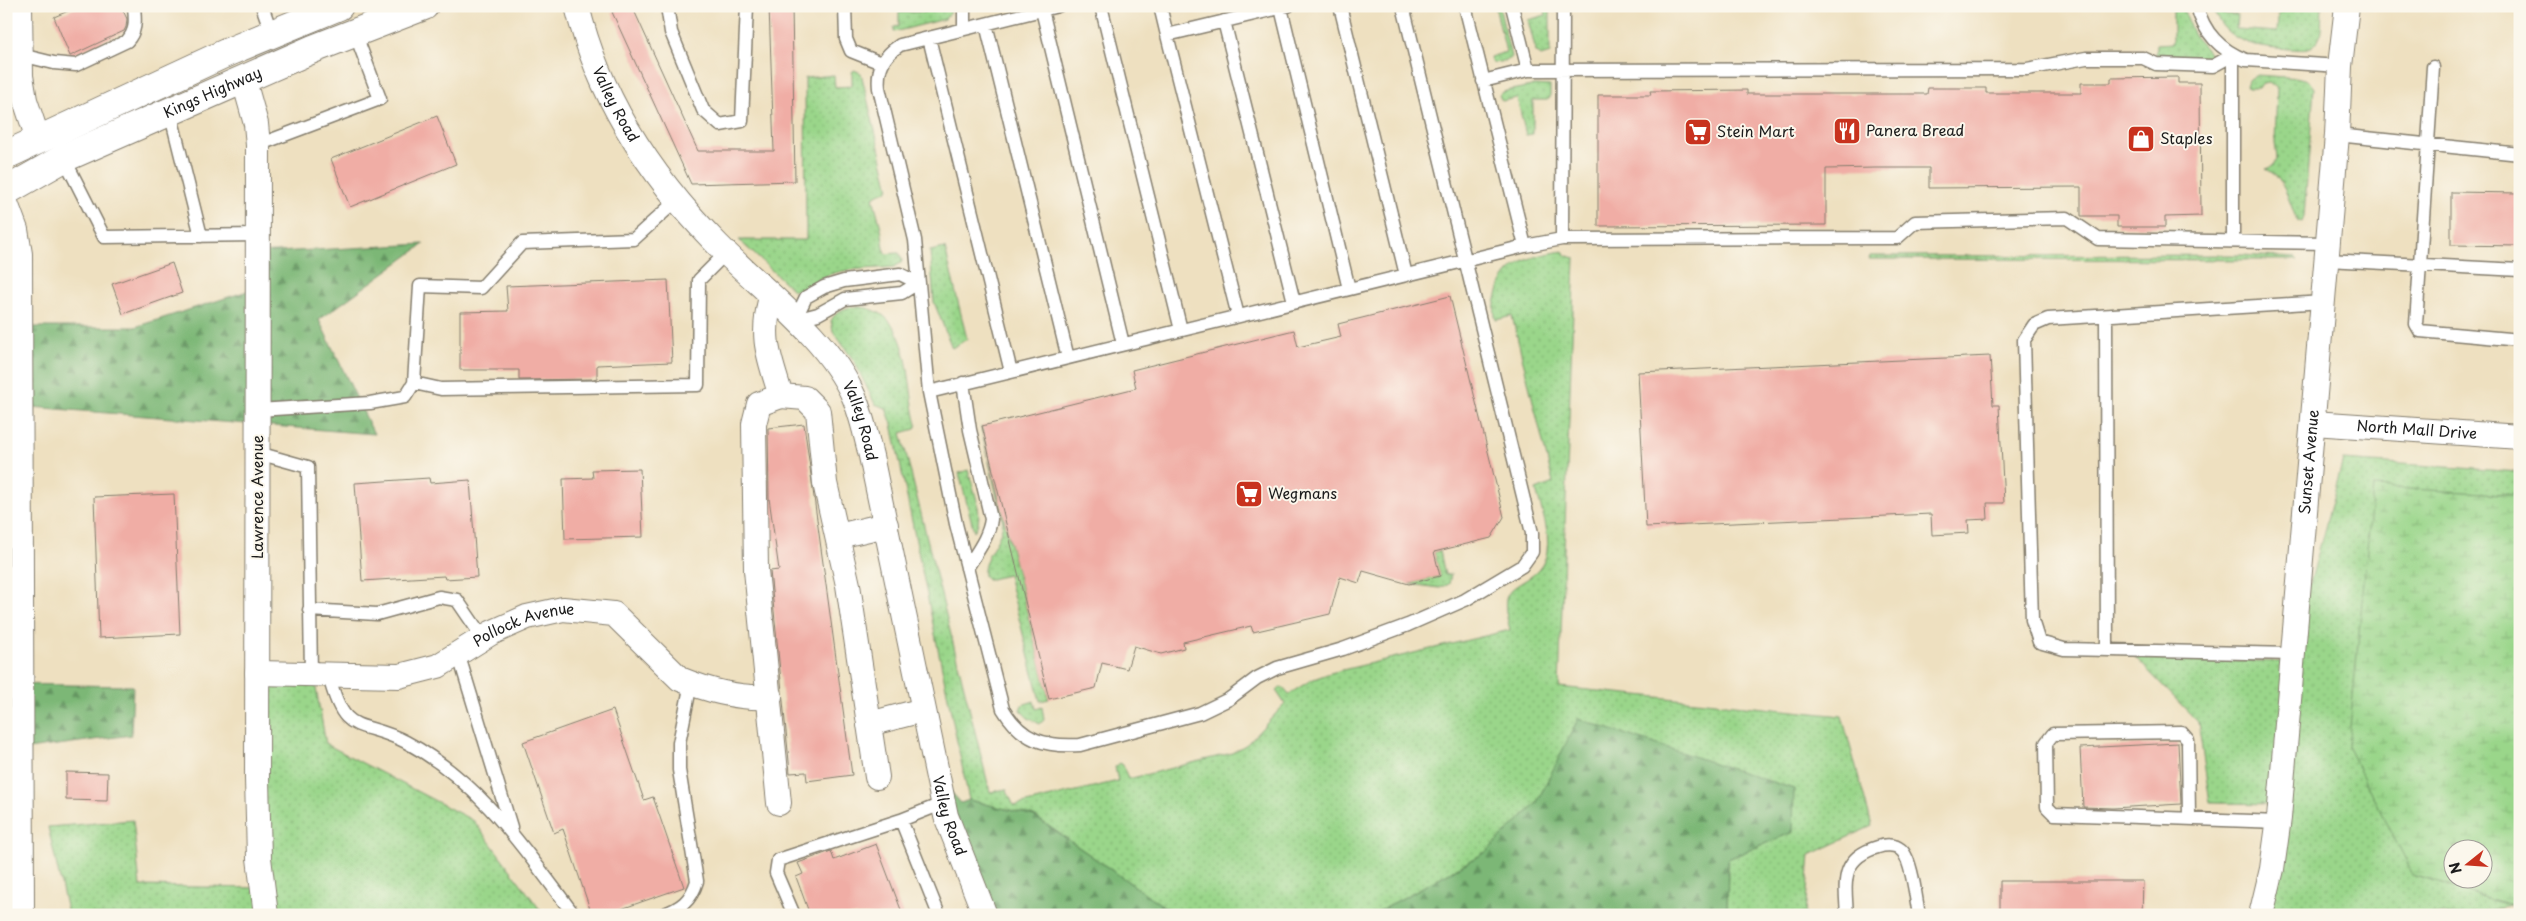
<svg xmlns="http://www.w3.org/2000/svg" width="2526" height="921" viewBox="0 0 2526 921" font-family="'Playpen Sans',sans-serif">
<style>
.grass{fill:url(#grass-dots);stroke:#5b7953}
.forest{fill:url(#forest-firs);stroke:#4c6a49}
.wetland{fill:url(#wetland-marsh);stroke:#5b7953;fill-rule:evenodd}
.building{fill:#f0ada5}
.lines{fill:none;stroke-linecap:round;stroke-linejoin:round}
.lane-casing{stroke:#857e6e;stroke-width:15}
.street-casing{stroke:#857e6e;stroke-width:26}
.primary-casing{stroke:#857e6e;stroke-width:30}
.lane{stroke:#fff;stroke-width:12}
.street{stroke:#fff;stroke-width:24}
.primary{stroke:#fff;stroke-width:28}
.labels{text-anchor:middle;stroke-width:4;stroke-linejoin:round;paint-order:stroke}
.street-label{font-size:15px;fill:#1c1c1c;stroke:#fbf7ec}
.poi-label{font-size:15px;fill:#1c1c1c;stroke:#fbf7ec;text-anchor:start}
</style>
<defs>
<pattern id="grass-dots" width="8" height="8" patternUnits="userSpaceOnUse" patternTransform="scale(1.25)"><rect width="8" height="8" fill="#9ad68a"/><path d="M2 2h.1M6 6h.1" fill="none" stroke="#84b776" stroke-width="1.8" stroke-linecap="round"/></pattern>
<pattern id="forest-firs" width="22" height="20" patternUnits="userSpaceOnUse" patternTransform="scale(1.25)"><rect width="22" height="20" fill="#7bb776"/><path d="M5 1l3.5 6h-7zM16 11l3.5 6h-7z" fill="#649460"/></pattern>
<pattern id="wetland-marsh" width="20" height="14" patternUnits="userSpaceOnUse" patternTransform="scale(1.25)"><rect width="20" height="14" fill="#9ad68a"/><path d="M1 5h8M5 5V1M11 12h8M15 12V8" fill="none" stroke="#84b776"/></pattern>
</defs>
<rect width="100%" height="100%" fill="#fbf7ec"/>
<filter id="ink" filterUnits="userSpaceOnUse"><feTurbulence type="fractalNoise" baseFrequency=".02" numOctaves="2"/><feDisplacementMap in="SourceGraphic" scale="10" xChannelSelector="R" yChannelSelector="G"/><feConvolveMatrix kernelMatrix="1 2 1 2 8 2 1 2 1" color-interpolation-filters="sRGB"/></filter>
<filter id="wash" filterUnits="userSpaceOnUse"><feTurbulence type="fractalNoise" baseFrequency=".0096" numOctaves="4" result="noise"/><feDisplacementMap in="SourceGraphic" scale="20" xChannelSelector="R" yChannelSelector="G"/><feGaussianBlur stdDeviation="1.12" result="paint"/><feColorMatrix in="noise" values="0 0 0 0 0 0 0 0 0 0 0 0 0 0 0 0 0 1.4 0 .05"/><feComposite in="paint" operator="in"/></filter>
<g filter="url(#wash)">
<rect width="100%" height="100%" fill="#eee0c0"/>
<path class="grass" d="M934,6H951L950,13L945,19L894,32V27L899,26V12H926V9H934Z
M1495,6H1499L1511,57L1508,60L1495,63L1491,61L1490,57L1506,52Z
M1544,6H1550V53L1541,56L1536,52L1528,20L1546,15Z
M2173,6H2182L2194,36L2212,56L2211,58L2156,56L2157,44L2173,43Z
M2212,6H2222V14L2237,15L2236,29L2277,32L2279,6H2322C2321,17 2323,36 2316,44C2310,52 2299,49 2290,49C2257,47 2224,44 2212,6Z
M854,70L861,73L889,189L873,197L881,228L885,254L899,253L902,259L901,263L894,267C873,269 847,268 828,275C815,279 807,293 793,290L739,240H806L805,78L834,75L835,87L852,86V72Z
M2257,75L2301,78L2308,80L2314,88L2304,217L2302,222L2297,220C2289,203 2285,178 2266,169L2272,166L2277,158L2275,143L2277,88L2268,82L2263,83L2259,89H2248L2246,86L2248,80Z
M1536,85L1550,86V98L1547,100H1533V134L1526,135L1517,98L1502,101L1499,95L1502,92Z
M945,248L967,339L952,348L934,302L930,251Z
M1564,251L1565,255L1575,258L1559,687L1842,716L1872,826L1810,855L1805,915H1727L1728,859L1793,832L1579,719L1536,804L1486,852L1372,915H1176L1034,816L969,800L892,424L886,408L875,404L854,361L833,331L831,321C836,310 848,306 860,307C914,312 906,387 917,424L915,429L901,433L990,792L1006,789L1014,806L1118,781L1115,767L1120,763L1123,765L1128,779L1232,753L1247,744L1285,704L1277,692L1280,687L1284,688L1289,694L1311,680L1330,673L1510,630C1508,621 1504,609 1506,599C1511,580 1542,582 1547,551C1550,531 1541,509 1536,490L1553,483L1512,316L1496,320C1493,311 1495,301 1498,292C1507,261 1535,255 1564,251Z
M2242,255L2296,258L2298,260L1869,259L1870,256Z
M981,427L1049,699L1040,701L1008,575L987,580L984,576C982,556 1001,542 1003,522Z
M2343,460L2520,472V495L2373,488L2413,875L2511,906L2465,915H2257L2280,804L2210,803L2198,722L2135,657L2289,662Z
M968,470C972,486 986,517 974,531L959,473Z
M1440,551L1445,575L1451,574L1449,584L1440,588L1409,584L1440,576L1434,552Z
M256,671L315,683L326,744L474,821L544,915H68L48,827L133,820L140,886L260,888Z
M1034,701L1036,709L1042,707L1044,720L1040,724L1028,718L1020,710L1022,705Z"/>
<path class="forest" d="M424,244L319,320L374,434L6,405V327H135L260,287L258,253Z
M6,472L10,684L133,686L131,735L6,752Z
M1578,719L1794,789L1793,832L1728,859L1727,915H1372L1486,852L1536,804Z
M935,774L961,803L969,800L1034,816L1176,915H989Z"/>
<path class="wetland" d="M2373,487L2520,495V908L2413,875L2348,748ZM2454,848H2484V878H2454Z"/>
<g id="blocks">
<path class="building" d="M80,6H121L127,19L126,27L124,31L70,56L54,17Z
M626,6H632L698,151H774L769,6H792L795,181L691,184L612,12Z
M2178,77V83H2200L2201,216L2165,217V227H2117V216H2081V187L1929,188V168H1875L1826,169V225L1598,226V95H1651L1650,91L1747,90V94H1927L1928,88H1986V93H2081V83H2111V78Z
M437,116L456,164L350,207L331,159Z
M2451,192L2520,193V246L2451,245Z
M172,263L182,293L123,314L112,284Z
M668,280L672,362L597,365V378L593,379L519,380V370H460V312L508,311L506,286Z
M1450,296L1504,517L1491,538L1434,552L1440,576L1409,584L1363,571L1359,583L1340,577L1330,614L1253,632L1251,626L1183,642L1184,648L1161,654L1134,646L1127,669L1102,663L1096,688L1049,699L982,426L1136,388L1132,370L1294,330L1298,347L1341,337L1338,324Z
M1990,356L1993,405H1999L2004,503H1987L1988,519L1968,520L1969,533L1932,535L1931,514L1646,527L1638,372Z
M804,424L852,775L807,781L806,772L790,773L789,761L770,571L779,570L769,498L768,428Z
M640,469L643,537L565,539L563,479L593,478L592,470Z
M429,478L430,483L470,480L477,577L445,579L444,576L362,581L355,483Z
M174,494L180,634L99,638L94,497Z
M613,710L644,800L653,797L684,887L604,915H592L563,829L554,833L523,742Z
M2178,743L2181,804L2113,808L2083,807L2080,748Z
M66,772L108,773L107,801L66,800Z
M876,844L903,915H810L796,877L803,874L798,863L831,851L834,860Z
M2000,881H2143L2142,915H2000Z"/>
</g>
</g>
<g filter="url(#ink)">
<use href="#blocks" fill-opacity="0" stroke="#857e6e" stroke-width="1"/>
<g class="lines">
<g class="lane-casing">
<path id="lane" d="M262,6L272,34
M667,6L671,32L703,110L720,125L742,121L747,6
M845,6L846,39L851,51L881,63
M964,6V29
M1058,6L900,45C883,56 877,69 879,88L915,240L929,392L1525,246L1562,239L1897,238L1915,222L2067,218L2098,239L2328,243
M1101,6L1181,330
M1160,6L1167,35L1288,6
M1340,6L1406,275
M1465,6L1525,246
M1512,6L1528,70
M2197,6C2203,32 2221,51 2246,60L2340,66
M1281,8L1349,289
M1042,10L1123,344
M1224,21L1294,302
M986,24L1068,358
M1167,35L1238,316
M929,38L1011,372
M21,55L54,63L76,65L127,41C137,30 135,20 134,6
M2433,67L2416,324L2420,331L2520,340
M1483,81L1528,70L2027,69L2086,58H2143L2156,64L2213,66L2233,55V241
M170,112L201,236
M2337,135L2520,154
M258,145L380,99L355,33
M64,158L104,237L258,235
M1562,239L1563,6
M2327,260L2520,270
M2106,316L2107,650
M795,320L806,297L824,287L844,281L900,274L918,283
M795,320L818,314L845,299L902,293L918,283
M414,383L441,389L698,385L699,280L726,253
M963,383L970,430L991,519C989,537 976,553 967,568
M929,392L956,524L1003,709C1022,741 1045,747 1080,745L1200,713L1229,699L1257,678L1277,668L1343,649L1408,625L1465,600L1522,566L1532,552V533L1403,6
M258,410L370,403L405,397L414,383L420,286L481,288L522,243L634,239L677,200
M258,453L308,467L311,675
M309,610L377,614L439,597L457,600L483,638
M458,653L511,827
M2293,654L2064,649L2039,642L2032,620L2024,340L2034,325L2048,319L2323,302
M329,676C345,739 359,718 406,742C480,781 525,850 574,915
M2189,817L2188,740L2181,732L2053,734L2046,743L2047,807L2054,814L2279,822
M662,915C681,908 691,901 697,881L679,770V743L691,683
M794,915L776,873L778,860L901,820
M939,915L901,820L944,803
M1847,915C1845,882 1840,858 1878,847C1884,845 1895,844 1900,849C1912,857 1916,900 1919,915"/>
</g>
<g class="street-casing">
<g id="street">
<path d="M20,6L21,76L25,100L38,139"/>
<path id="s1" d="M577,6C599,98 653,179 718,245C763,291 828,337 854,397C862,416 866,436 871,456L946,816L985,915"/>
<path d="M244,81L256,124L258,145L257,779L259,858L266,915"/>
<path d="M6,203L16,230L20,254L22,915"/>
<path d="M771,297C760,339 769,356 781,396L759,404L754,424L756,570L779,803"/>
<path d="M781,396L805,398L818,411L825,483L848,585L877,777"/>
<path id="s2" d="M2313,423L2520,437"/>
<path d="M838,536L886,525"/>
<path id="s3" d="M257,673L399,676L438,666L491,633L527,617L563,609L614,614L680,679C709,691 738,699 770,697"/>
<path d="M869,724L923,710"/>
<path id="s4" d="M2261,915L2272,869L2279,818L2337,135L2340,66L2347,6"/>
</g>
</g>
<g class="primary-casing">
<g id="primary">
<path d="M6,155L228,52L339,6"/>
<path id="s5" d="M6,191L64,158L313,49L424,6"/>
</g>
</g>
<use href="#lane" class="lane"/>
<use href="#street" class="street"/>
<use href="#primary" class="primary"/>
</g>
</g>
<defs>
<g id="restaurant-square" transform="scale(1.4375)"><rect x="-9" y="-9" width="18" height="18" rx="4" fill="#c8321e" stroke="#fbf7ec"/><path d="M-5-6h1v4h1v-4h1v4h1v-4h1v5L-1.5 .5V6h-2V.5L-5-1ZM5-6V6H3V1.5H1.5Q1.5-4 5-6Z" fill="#fff"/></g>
<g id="supermarket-square" transform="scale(1.4375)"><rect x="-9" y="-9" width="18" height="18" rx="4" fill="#c8321e" stroke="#fbf7ec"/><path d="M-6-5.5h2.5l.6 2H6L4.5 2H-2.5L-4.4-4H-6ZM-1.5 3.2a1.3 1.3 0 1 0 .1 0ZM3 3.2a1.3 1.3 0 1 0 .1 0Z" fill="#fff"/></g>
<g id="shop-square" transform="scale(1.4375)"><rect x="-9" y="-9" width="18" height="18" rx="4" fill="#c8321e" stroke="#fbf7ec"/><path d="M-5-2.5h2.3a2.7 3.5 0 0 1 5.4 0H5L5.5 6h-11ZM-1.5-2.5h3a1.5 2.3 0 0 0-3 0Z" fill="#fff"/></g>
</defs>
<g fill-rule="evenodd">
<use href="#restaurant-square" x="1847" y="131"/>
<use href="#supermarket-square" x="1698" y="132"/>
<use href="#shop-square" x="2141" y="139"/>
<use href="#supermarket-square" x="1249" y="494"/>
</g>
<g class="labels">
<g class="street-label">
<text dy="5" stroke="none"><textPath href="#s5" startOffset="229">Kings Highway</textPath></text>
<text dy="5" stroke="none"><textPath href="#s1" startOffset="106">Valley Road</textPath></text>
<text dy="5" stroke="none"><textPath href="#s1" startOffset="511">Valley Road</textPath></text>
<text dy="5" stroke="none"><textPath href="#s2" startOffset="104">North Mall Drive</textPath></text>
<text dy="5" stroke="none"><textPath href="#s4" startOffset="456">Sunset Avenue</textPath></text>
<text transform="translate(258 497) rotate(-90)" y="5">Lawrence Avenue</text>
<text dy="5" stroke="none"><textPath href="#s3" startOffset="279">Pollock Avenue</textPath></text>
<text dy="5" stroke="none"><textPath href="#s1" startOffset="916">Valley Road</textPath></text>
</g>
<g class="poi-label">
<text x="1866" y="136">Panera Bread</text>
<text x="1717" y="137">Stein Mart</text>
<text x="2160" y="144">Staples</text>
<text x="1268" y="499">Wegmans</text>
</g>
</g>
<rect width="2526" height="921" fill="none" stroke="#fbf7ec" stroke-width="25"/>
<g transform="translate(2468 864) rotate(253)"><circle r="24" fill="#fbf7ec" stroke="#a29f99"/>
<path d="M0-4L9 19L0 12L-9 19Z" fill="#c8321e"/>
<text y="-8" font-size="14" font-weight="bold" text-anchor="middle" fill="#1c1c1c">N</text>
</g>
</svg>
